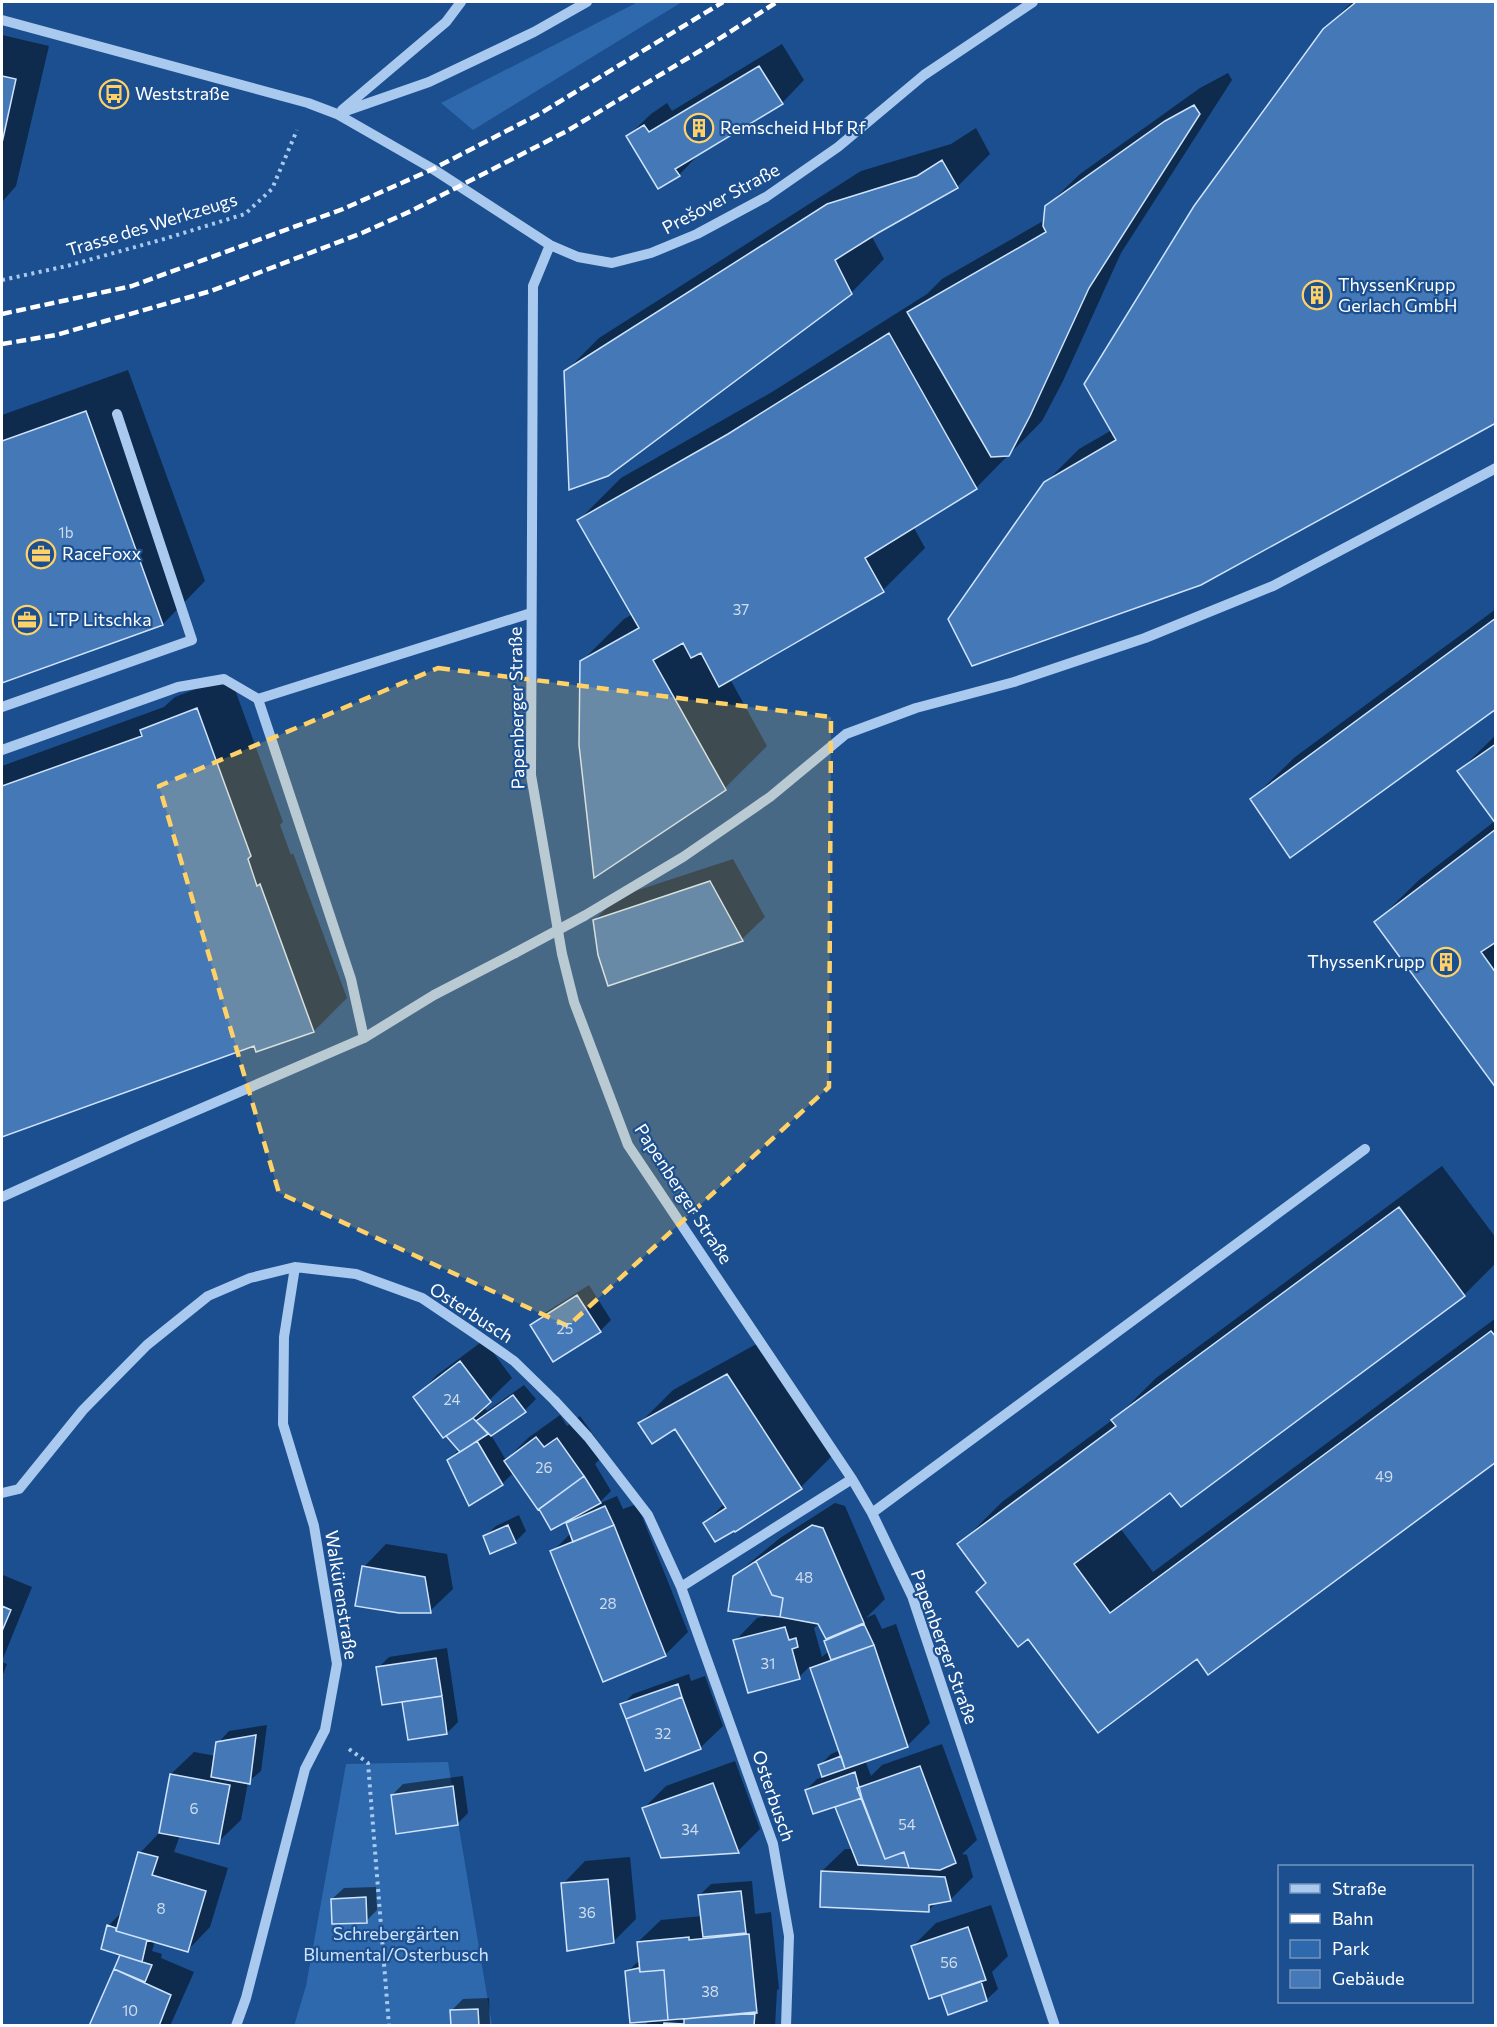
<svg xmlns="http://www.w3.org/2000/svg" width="1497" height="2027" viewBox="0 0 1497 2027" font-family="Commissioner,sans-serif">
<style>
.green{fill:#2e69ad}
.shadow{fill:#0007;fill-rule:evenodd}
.building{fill:#4478b7;stroke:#cfe3fa;stroke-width:1.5}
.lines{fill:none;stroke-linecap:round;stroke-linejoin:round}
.path{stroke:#a9c9ee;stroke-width:4;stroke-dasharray:3 4.5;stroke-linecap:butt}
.minor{stroke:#a9c9ee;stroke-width:10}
.rail{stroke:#fff;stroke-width:4.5;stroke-dasharray:10 4.5;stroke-linecap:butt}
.minor-bridge{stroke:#a9c9ee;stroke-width:10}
.marked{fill:#ffd166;fill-opacity:0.2;stroke:#ffd166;stroke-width:4.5;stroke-dasharray:12 8;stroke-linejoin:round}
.labels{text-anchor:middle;stroke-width:4.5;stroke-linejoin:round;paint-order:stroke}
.number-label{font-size:15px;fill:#d0dded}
.poi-label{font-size:18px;fill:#fff;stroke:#1b4f8f;text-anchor:start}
.street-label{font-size:18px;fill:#fff;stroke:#1b4f8f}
.park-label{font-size:18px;fill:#cfe3fa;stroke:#1b4f8f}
</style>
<rect width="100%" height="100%" fill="#1b4f8f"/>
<path class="green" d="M638,2H682L473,130L441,103Z
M448,1762L492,2025L294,2026L306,1986L346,1764Z"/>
<path class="shadow" d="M1352,2H1496V421L1045,483L1079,449L1112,430L1324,30Z
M2,35L49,46L16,186L2,202Z
M782,44L804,80L782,103L701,152L679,175L628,136L651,114L667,103L672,111Z
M1228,73L1232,80L1121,253L1063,381L1042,421L976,488L913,526L925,548L883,590L730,679L767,746L725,788L581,662L624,619L633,614L579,520L621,478L772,392L927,294L942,279L1045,220L1046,207L1080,174L1200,88Z
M976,128L990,154L957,187L871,235L884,259L851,293L566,371L599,338L861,171L951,144Z
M128,370L205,581L163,624L2,682V415Z
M1496,609V707L1252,799L1295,757Z
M230,676L283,822L280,825L291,855L293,853L347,998L314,1031L257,1050L254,1044L2,1135V766L164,707L175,697Z
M1496,735V1086L1376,922L1419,880L1495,821L1459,771Z
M733,859L765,917L742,939L609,984L595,920L617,897Z
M1442,1166L1496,1238V1263L1464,1295L1171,1490L1120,1528L1153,1572L1496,1318V1460L1197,1657L988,1582L959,1545L1002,1502L1119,1415L1156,1378Z
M589,1285L611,1320L600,1331L532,1325L543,1314Z
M484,1340L512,1378L483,1406L487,1411L524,1385L536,1399L525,1410L491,1435L506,1460L528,1438L560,1415L567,1426L580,1416L606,1453L595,1464L611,1491L598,1504L617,1496L623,1509L637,1504L688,1632L666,1654L603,1680L552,1552L571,1533L568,1524L576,1515L514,1472L502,1484L469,1504L449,1460L459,1449L448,1436L452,1432L415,1398L437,1375Z
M760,1342L834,1454L801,1487L736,1530L705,1523L725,1503L675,1427L640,1423L673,1390Z
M835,1503L845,1506L885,1599L866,1618L875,1614L882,1629L896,1624L930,1723L907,1746L865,1760L871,1776L882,1765L942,1744L977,1840L962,1854L967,1855L973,1877L950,1900L937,1902L929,1910L822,1871L845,1849H853L836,1805L806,1790L817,1779L824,1777L820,1765L831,1754L841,1750L810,1666L799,1677L735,1641L757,1618L770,1615L734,1576L780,1538ZM820,1623L833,1635L826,1642L829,1651L822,1657L814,1628Z
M519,1515L526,1531L515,1542L484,1537L496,1526Z
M386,1544L447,1554L453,1589L430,1611L364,1567Z
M3,1575L32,1587L2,1661V1577Z
M447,1648L458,1722L447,1733L403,1700L378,1668L389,1657Z
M2,1662L7,1664L2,1677Z
M689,1674L691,1681L705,1676L723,1726L700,1748L622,1705L633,1694Z
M267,1725L261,1771L248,1782L241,1820L218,1842L180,1835L174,1852L228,1868L210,1927L188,1950L155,1941L152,1951L162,1954L161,1958L194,1972L170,2026H91L122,1954L108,1926L119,1915H121L140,1853L161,1831L171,1774L194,1752L216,1756L218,1743L229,1731Z
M735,1761L760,1829L738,1851L644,1808L666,1786Z
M463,1776L468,1813L457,1824L392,1795L403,1784Z
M630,1857L636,1919L613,1942L563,1884L585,1861Z
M752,1881L755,1914L771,1912L779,1989L777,1990L775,2026H645L649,2020L627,1972L640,1960L638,1942L661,1920L702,1916L700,1895L711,1884Z
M376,1887L377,1910L366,1921L332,1899L344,1888Z
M991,1905L1008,1956L992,1972L998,1989L986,2000L943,1996L913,1946L936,1923Z
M489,1998L490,2026H453L452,2010L463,1999Z"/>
<path class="building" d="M1356,2H1496V423L1201,585L972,666L948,619L1044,482L1116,440L1084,384L1194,206L1323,29Z
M759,66L783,104L675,169L680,176L658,189L626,136L644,125L649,132Z
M2,76L16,79L2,143Z
M1194,105L1200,114L1089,288L1030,416L1009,456L991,457L907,312L1046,232L1043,226L1045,206L1165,121Z
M942,160L958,188L878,233L835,260L852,294L608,476L569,490L564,371L827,204L917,176Z
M889,333L977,489L865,558L884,592L719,687L701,653L691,658L683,643L653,660L726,790L594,878L579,745L580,661L639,628L577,520L728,434Z
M86,411L163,625L2,683V441Z
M1496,618V709L1290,858L1250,799Z
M197,708L251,856L248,859L257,886L260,884L314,1032L256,1052L254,1046L2,1137V786L142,736L140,730Z
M1496,744V824L1457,771Z
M1496,829V942L1481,952L1496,973V1088L1374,922Z
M710,881L743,941L608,986L598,955L593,920Z
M1399,1207L1465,1296L1181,1507L1170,1493L1074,1564L1110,1613L1491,1331L1496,1337V1462L1208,1675L1197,1659L1098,1733L1028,1639L1018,1647L976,1592L986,1583L957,1544L1116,1426L1111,1420Z
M577,1295L601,1332L553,1362L530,1325Z
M460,1361L491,1402L473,1418L443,1438L413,1397Z
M727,1374L802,1489L735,1532L734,1531L715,1542L703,1523L726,1508L675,1429L652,1444L638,1423Z
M513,1395L526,1412L491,1436L476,1421Z
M473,1418L488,1434L460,1452L446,1436Z
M536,1437L544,1447L557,1438L584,1476L538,1510L504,1461Z
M477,1441L503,1485L469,1506L447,1460Z
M584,1476L601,1503L551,1530L539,1509Z
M605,1506L614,1525L573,1542L566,1523Z
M508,1525L516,1543L490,1554L483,1536Z
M614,1525L666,1656L603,1682L550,1551Z
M812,1525L823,1528L864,1623L826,1639L818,1624L780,1617L783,1598L772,1595L756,1561Z
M756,1561L772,1595L783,1598L780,1617L728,1611L733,1576Z
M362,1566L425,1577L431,1613H399L355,1606Z
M2,1606L11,1610L2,1631Z
M864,1624L874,1645L831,1660L824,1641Z
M785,1627L789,1640L796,1638L798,1647L792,1649L800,1679L748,1693L733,1640Z
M874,1645L908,1747L845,1769L810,1668Z
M436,1658L442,1696L382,1705L376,1667Z
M678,1684L682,1697L626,1719L620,1704Z
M442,1696L447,1734L408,1740L402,1702Z
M682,1697L701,1749L645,1771L626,1719Z
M256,1735L250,1784L211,1777L216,1742Z
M841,1756L845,1769L822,1777L818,1765Z
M920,1766L956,1863L940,1870L909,1868L904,1852L885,1859L857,1788Z
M855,1772L862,1798L813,1814L805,1790Z
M170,1774L230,1785L219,1844L159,1833Z
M713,1783L739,1853L661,1858L642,1808Z
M453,1786L458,1825L396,1834L391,1795Z
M862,1798L885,1859L904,1852L909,1868L858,1865L835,1807Z
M138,1852L158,1857L152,1875L206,1891L188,1952L116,1931Z
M821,1871L945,1877L951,1901L929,1905V1912L820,1907Z
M608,1879L614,1943L567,1951L561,1883Z
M741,1891L746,1933L703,1937L698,1895Z
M366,1897L367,1923L332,1924L331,1899Z
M107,1925L116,1928V1931L147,1940L142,1962L101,1949Z
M968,1927L986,1980L929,1999L911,1946Z
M749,1934L757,2013L668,2020L664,1970L640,1972L637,1942L689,1937V1940Z
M120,1955L152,1965L145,1982L114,1969Z
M639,1968L640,1972L664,1970L668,2020L630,2023L625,1971Z
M114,1969L171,1995L159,2026H89Z
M981,1981L987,2001L948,2015L941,1995Z
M478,2009L479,2026H451L450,2010Z
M755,2012L754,2026H684V2019Z
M664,2023L684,2024V2026H663Z"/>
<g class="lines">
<path class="path" d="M2,280L67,266L164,239L245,214L272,189L297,130
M349,1749L368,1763L389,2026"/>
<path class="minor" d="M2,20L308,103L337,114L433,169L550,245L578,257L612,263L651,253L697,234L766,197L838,147L924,75L1033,2
M342,110L446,22L461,2
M337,114L429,82L534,32L587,2
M550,245L533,286L531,775L562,954L574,1002L628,1145L852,1479L872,1513L912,1596L1055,2026
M258,699L531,613
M2,707L192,640L117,414
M2,750L178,687L224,679L258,699L351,979L364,1038
M584,916L683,857L731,824L770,797L846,734L916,708L1014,682L1145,638L1273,586L1496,468
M2,1197L135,1137L364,1038L434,995L515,953
M2,1493L19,1489L83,1410L147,1345L208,1296L250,1278L295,1267L356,1274L422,1298L471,1331L514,1361L554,1400L588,1437L648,1515L681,1587L773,1844L789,1936L786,2026
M872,1513L1365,1149
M681,1587L852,1479
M236,2026L246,1998L305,1769L325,1730L337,1664L314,1526L283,1424L284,1337L295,1267"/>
<path class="rail" d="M2,314L132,286L343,209L433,169L541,113L723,2
M2,344L56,335L211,291L362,233L411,211L567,131L703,49L777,2"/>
<path class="minor-bridge" d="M515,953L584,916"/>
</g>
<path class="marked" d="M438,668L831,717L829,1087L568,1326L279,1193L159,786Z"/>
<defs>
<g id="bus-ring" transform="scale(1.5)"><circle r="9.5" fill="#1b4f8f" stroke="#ffd166" stroke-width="1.5"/><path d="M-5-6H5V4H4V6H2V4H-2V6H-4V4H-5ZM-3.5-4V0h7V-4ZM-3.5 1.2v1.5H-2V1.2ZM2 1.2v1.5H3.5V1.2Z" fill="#ffd166"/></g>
<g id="building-ring" transform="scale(1.5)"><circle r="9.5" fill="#1b4f8f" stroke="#ffd166" stroke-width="1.5"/><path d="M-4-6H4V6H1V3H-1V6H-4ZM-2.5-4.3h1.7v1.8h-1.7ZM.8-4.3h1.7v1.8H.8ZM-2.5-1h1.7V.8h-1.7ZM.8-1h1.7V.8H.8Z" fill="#ffd166"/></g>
<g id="office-ring" transform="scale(1.5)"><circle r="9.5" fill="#1b4f8f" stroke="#ffd166" stroke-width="1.5"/><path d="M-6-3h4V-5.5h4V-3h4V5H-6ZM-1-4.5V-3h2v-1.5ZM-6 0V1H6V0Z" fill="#ffd166"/></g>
</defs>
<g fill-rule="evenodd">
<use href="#bus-ring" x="114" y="94"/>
<use href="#building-ring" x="699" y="128"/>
<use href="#building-ring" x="1317" y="295"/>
<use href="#office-ring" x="41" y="554"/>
<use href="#office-ring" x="27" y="620"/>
<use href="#building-ring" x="1446" y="962"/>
</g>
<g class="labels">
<g class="number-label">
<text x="66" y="538">1b</text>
<text x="741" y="615">37</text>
<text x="565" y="1334">25</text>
<text x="452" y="1405">24</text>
<text x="544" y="1473">26</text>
<text x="1384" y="1482">49</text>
<text x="804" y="1583">48</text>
<text x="608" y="1609">28</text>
<text x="768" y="1669">31</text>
<text x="663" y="1739">32</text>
<text x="194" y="1814">6</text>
<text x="907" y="1830">54</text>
<text x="690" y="1835">34</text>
<text x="161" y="1914">8</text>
<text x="587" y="1918">36</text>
<text x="949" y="1968">56</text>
<text x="710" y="1997">38</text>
<text x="130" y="2016">10</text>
</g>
<g class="poi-label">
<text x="135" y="100">Weststraße</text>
<text x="720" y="134">Remscheid Hbf Rf</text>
<text x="1338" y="291">ThyssenKrupp<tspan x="1338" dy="21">Gerlach GmbH</tspan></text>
<text x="62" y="560">RaceFoxx</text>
<text x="48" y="626">LTP Litschka</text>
<text x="1425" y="968" text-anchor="end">ThyssenKrupp</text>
</g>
<g class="street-label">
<text transform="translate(721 199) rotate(-28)" y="6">Prešover Straße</text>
<text transform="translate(152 225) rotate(-17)" y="6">Trasse des Werkzeugs</text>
<text transform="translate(517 708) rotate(-91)" y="6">Papenberger Straße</text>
<text transform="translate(683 1194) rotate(57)" y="6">Papenberger Straße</text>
<text transform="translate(471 1313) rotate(33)" y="6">Osterbusch</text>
<text transform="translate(341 1595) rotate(81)" y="6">Walkürenstraße</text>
<text transform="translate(944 1647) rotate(70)" y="6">Papenberger Straße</text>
<text transform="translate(773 1796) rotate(71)" y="6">Osterbusch</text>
</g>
<g class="park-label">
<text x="396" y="1940">Schrebergärten<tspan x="396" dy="21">Blumental/Osterbusch</tspan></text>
</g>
</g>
<rect width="1497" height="2027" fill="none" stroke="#ffffff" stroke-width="6"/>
<rect x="1278" y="1865" width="195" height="138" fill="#1b4f8f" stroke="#7695bc" stroke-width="1.5"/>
<rect x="1290" y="1884" width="30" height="9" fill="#a9c9ee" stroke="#7695bc" stroke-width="1.5"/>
<text x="1332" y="1895" font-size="18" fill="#ffffff">Straße</text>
<rect x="1290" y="1914" width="30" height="9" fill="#ffffff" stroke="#7695bc" stroke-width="1.5"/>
<text x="1332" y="1925" font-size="18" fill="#ffffff">Bahn</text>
<rect x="1290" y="1940" width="30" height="18" fill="#2e69ad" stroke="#7695bc" stroke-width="1.5"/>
<text x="1332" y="1955" font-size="18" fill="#ffffff">Park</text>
<rect x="1290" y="1970" width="30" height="18" fill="#4478b7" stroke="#7695bc" stroke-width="1.5"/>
<text x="1332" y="1985" font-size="18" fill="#ffffff">Gebäude</text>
</svg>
